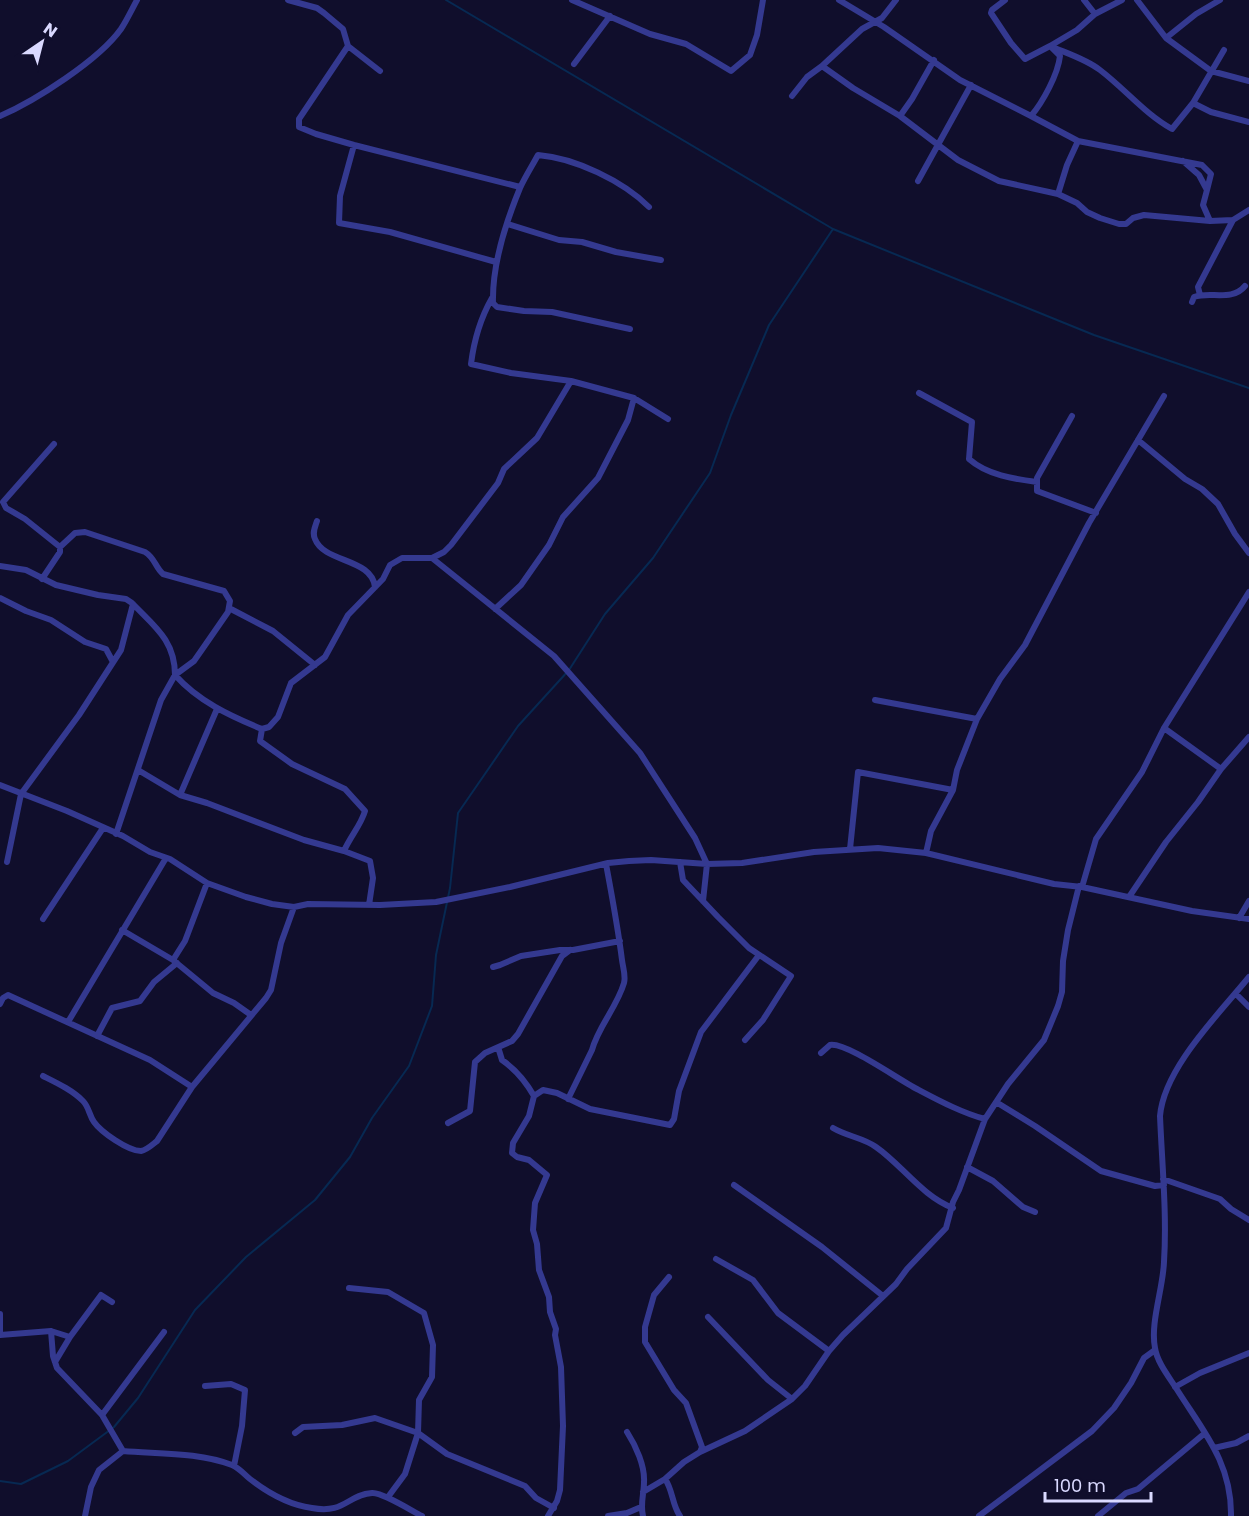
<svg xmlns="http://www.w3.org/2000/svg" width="1249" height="1516" viewBox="0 0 1249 1516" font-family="Poppins,sans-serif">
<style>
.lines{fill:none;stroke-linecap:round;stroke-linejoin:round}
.stream{stroke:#072952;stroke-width:2}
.street{stroke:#343990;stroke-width:6}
</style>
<rect width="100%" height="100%" fill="#100e2c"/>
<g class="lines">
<path class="stream" d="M446,0L833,229L1094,335L1249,388
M0,1481L21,1484L68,1461L114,1427L138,1398L195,1310L246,1257L315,1200L350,1157L372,1118L409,1066L432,1006L436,955L450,888L458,813L518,726L569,670L605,614L653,558L710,473L731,415L769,325L833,229"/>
<path class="street" d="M288,0L317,8L324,13L343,29L348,46L380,71
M572,0L650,34L686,44L731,71L750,55L757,35L763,0
M839,0L884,27L960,80L1031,116C1043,102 1058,74 1060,56L1050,46L1025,59L1011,43L991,13L992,10L1005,0
M1084,0L1095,14
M1122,0L1095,14L1077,30L1050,46C1066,53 1086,59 1100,70C1125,89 1145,114 1172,129L1193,103
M1137,0L1166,38L1211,71L1249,81
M1166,38L1196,14L1220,0
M348,46L299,119V127L316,134L354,145L520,187
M1224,50L1193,103L1211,112L1249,122
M574,64L610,16
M822,66L862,29L882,18L896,0
M792,96L807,77L822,66L853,88L900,116L958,160L999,181L1058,194L1077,203L1087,212L1100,218L1119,224H1126L1133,218L1144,215L1210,221L1233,220L1249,210
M0,116C35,101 99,60 121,29C127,20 132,9 137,0
M900,116L912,99L934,60
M1031,116L1078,141L1202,165L1211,174L1207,190
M354,145L340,196L339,223L390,232L496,262
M1183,161L1199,175L1207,190L1203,205L1210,221
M918,181L971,85
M1058,194L1067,165L1078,141
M508,224L559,240L582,242L616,252L661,260
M1200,295L1198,287L1233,220
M492,298C480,319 474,340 471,364L511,373L571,381
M1192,302L1194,297C1210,291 1232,302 1245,286
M630,329L552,312L524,311L497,307L493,303C492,267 506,222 520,188C525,177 532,166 538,155C575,158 623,181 649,207
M919,393L972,422L969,459C987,475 1014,479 1037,482
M1072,416L1037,478V491L1096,513
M1138,440L1185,479L1202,489L1218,504L1235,534L1249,553
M317,521C315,527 312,533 315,539C324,563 372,558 375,587
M60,547L75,533L85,532L145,552C155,558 155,567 163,574L224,591L230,601L228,612L201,651L194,661L175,675L161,700L116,834
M432,558L554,656L640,753L695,838L707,864L703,901
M0,566L26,570L56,585L98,595L126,599L132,603C154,626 175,640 175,675C198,701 230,716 262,729L269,727L278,717L291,683L325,657L348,615L383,579L390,565L402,558H432L444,552L451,545L498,483L504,469L537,438L571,381L634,398L668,419
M42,579L60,552V547L25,519L6,508L3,502L54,444
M0,598L26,611L51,620L85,642L106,649L113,662
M229,608L273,631L315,665
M495,609L521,585L549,545L563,517L598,478L628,420L634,398
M875,700L977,719
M1164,728L1221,769L1249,737
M262,729L260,741L292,764L345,789L365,811C361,825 350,837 344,851
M138,770L180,795L207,803L304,840L344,851L370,861L373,878L369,905
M0,785L67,811L123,836L150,852L170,859L207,883L246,897L272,904L294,907L308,904L380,905L436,902L510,887L608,863L629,861L651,860L707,864L742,863L814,852L878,848L926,853L1054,884L1082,887L1192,911L1249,919
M180,795L217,709
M850,849L858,772L953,790
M926,853L931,831L953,790L957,770L977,719L1000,679L1025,645L1089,523L1164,396
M7,862L21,794L79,715L121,650L133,604
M680,862L683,880L718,917L749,948L791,976L763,1020L745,1040
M1082,887L1096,839L1142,772L1164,728L1249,592
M1129,897L1166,842L1198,802L1221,769
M1239,918L1249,901
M43,919L103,828
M122,930L173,960L213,993L234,1003L251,1015
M173,960L185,941L207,883
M493,967L500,965L521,956L560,950H573L620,941
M1236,994L1249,1007
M0,1004L3,998L8,995L150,1060L192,1087
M68,1022L166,858
M97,1036L112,1008L140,1001L154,982L177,963
M498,1047L502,1060C515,1069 526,1082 534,1096
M821,1053L830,1045C846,1042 899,1080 917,1089C938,1100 962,1113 985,1119
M43,1076C57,1083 72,1090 83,1101C89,1107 89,1115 94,1122C101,1132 128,1151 141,1151C147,1150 153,1144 157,1141L192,1087L266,998L271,990L281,943L294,907
M568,1099L592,1050C598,1027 617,1007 624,983C626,976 623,968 622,960C618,928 612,896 606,864
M996,1102L1035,1126L1101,1171L1155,1186L1164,1185
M448,1123L470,1111L475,1062L485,1053L512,1041L518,1034L562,956L570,950
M833,1128C846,1136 864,1138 876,1147C902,1165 922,1196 953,1208
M967,1167L993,1181L1023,1207L1035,1212
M1163,1179L1220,1199L1231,1209L1249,1220
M734,1185L822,1247L883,1296
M716,1259L753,1280L778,1313L829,1351
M669,1277L654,1295L645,1327V1342L674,1390L686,1403L702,1447L700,1452
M349,1288L388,1292L424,1313L433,1345L432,1377L419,1400L418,1433L405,1474L388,1497
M0,1314V1335L51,1331L53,1356L57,1368L102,1415L123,1451
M708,1317L768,1380L792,1399
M51,1331L70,1337L55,1362
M70,1337L101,1295L112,1302
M205,1386L231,1384L245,1390L242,1426L234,1466
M1175,1387L1200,1373L1249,1353
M102,1415L164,1332
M627,1432C636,1446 645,1466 644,1482C644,1494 640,1504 643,1516
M295,1433L303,1427L342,1425L375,1418L418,1433L447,1454L525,1486L536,1498L554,1508
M1214,1448L1236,1443L1249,1436
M643,1492L665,1479
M85,1516L91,1487L99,1470L123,1451C158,1454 199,1452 232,1465C239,1468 244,1474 250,1479C268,1493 289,1505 312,1508C345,1514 347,1495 372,1493C382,1492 412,1511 422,1516
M548,1516L557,1501L560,1490L563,1426L561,1367L555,1335L556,1329L550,1312L549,1297L539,1270L537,1244L533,1230L535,1203L547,1175L529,1160L517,1157L512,1153L513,1143L529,1116L534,1096L543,1090L557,1093L590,1109L670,1125L674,1119L679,1091L701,1032L759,955
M608,1516L627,1513L641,1507
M680,1516C672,1505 673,1490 665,1479L684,1462L700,1452L745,1431L792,1399L805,1386L829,1351L843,1335L896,1284L907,1269L946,1228L953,1202L959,1190L985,1119L1008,1084L1044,1040L1058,1006L1062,992L1063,961L1068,930L1079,886
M979,1516L1092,1431L1114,1408L1131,1383L1144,1358L1155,1350
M1098,1516L1126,1493L1138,1489L1205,1433
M1231,1516C1232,1463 1203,1431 1176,1388C1169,1377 1157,1362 1155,1348C1150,1323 1163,1289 1164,1262C1167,1214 1162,1164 1160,1116C1164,1068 1219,1014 1249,977"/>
</g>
<g transform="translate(42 42) rotate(35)" stroke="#100e2c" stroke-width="4.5" paint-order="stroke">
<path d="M0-4.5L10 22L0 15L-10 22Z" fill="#dad9ff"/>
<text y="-9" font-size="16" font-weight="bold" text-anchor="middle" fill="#dad9ff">N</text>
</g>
<path d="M1045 1492v9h106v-9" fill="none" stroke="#dad9ff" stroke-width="3"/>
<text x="1054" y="1492" font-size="18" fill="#dad9ff" stroke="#100e2c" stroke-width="4.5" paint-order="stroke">100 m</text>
</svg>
